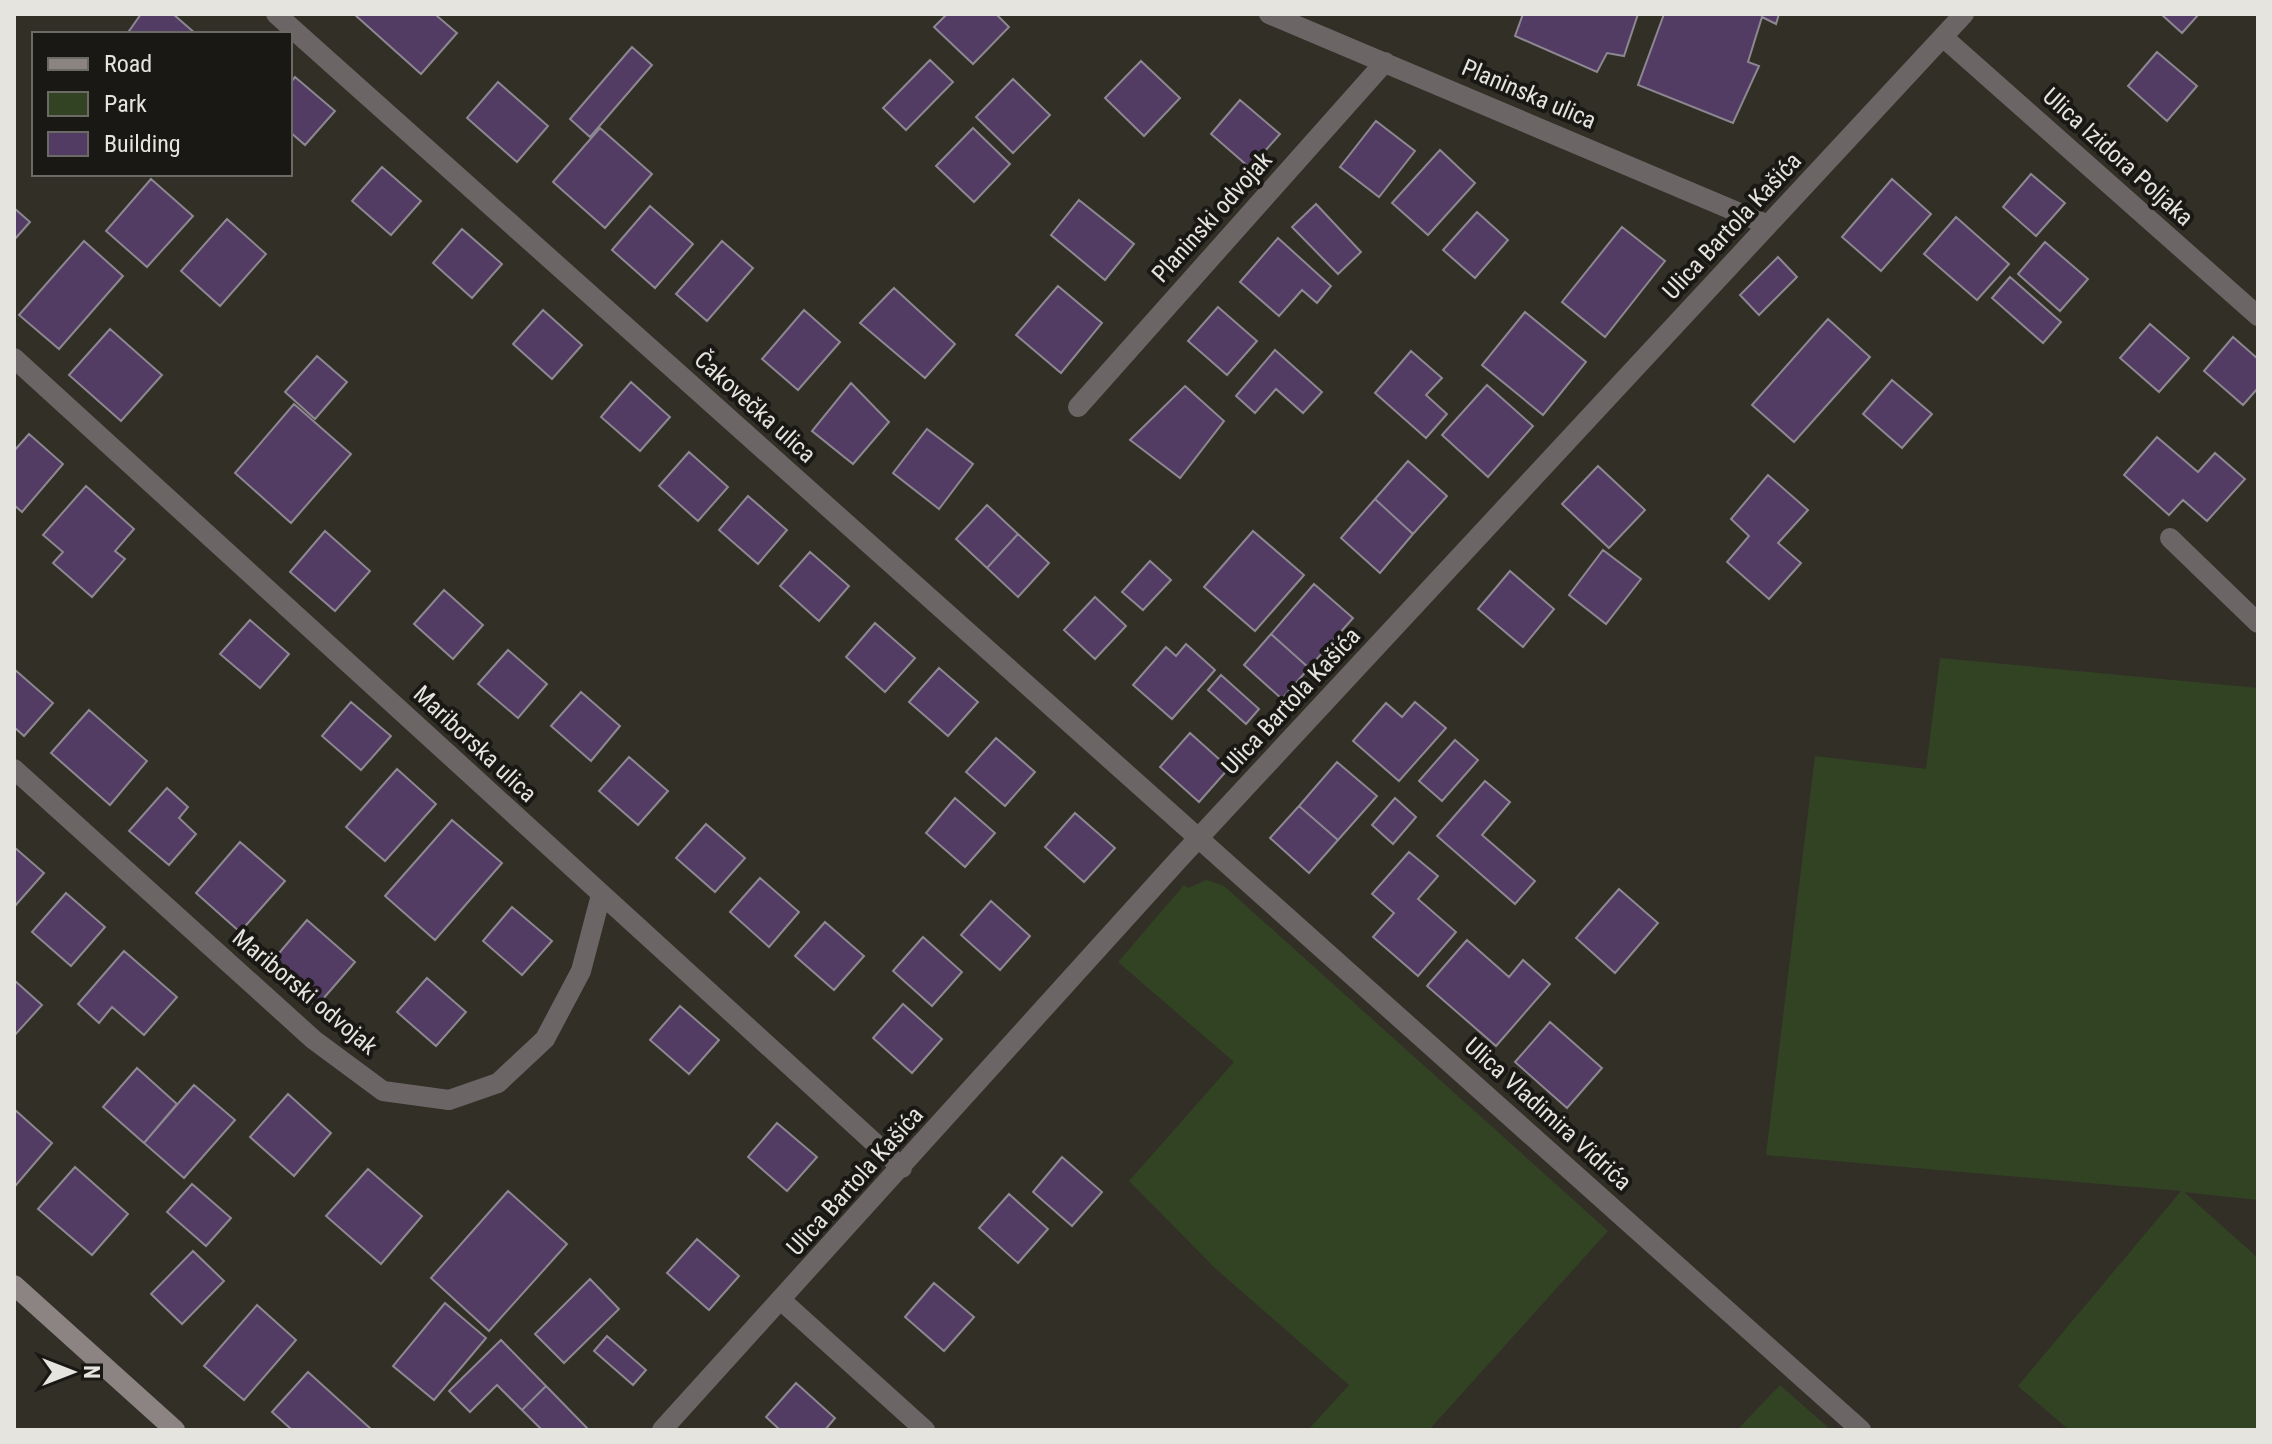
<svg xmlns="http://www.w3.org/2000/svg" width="2272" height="1444" viewBox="0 0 2272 1444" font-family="'Roboto Condensed',sans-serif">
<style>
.green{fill:#324323}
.building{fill:#533c63;stroke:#8c8790;stroke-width:2}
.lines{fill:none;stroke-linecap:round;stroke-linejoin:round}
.street{stroke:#6b6665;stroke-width:20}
.secondary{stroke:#8c8483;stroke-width:20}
.labels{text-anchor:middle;stroke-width:8;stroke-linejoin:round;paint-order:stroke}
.street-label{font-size:24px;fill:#e6e4df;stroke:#191814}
</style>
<rect width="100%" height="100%" fill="#322f27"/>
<path class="green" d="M1940,658L2258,688V1200L2184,1192L2258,1258V1430H2069L2018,1386L2181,1191L1766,1155L1815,756L1926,769Z
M1206,880L1224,886L1608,1231L1429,1430H1308L1349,1385L1216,1269L1129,1181L1234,1062L1118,962L1184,885L1188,888Z
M1780,1385L1831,1430H1737Z"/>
<path class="building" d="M141,14H173L196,34H127Z
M354,14H439L437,16L457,33L421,74Z
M947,14H996L1009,27L973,64L934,27Z
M1523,14H1638L1624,56L1607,53L1597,72L1515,36Z
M1664,14H1779L1776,24L1762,17L1748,62L1759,66L1733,123L1638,85Z
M2161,14H2199L2182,33Z
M632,47L652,65L590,137L570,119Z
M2157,52L2197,86L2167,121L2128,86Z
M930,60L953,82L906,130L883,108Z
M1141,61L1180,98L1144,136L1105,98Z
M295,77L335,111L305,145L290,132V83Z
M1013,79L1050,115L1013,153L976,117Z
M498,82L548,126L517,162L467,118Z
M1240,100L1280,134L1250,168L1211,134Z
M1376,121L1415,151L1379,197L1340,167Z
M600,128L652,174L605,228L553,182Z
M973,128L1010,164L974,202L936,166Z
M1440,150L1475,183L1428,235L1392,203Z
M382,167L421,201L391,235L352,201Z
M2031,174L2065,203L2036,236L2003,207Z
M151,179L193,216L147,267L106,231Z
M1892,179L1931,214L1881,271L1842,237Z
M1079,200L1134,244L1105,280L1051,235Z
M1316,204L1361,252L1338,274L1292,227Z
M650,206L693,244L655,288L612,250Z
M14,208L30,222L14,240Z
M1477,212L1508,240L1475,278L1443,250Z
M1956,217L2009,264L1977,300L1924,254Z
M227,219L266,254L220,306L181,271Z
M1622,227L1665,261L1605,337L1562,302Z
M462,229L502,264L472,298L433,263Z
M1278,238L1331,286L1317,303L1302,290L1279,316L1240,282Z
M84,241L123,276L59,349L19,315Z
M722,241L753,268L707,321L676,294Z
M2045,242L2088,279L2060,311L2018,274Z
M1778,257L1797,277L1759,315L1740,295Z
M2010,277L2061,322L2043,343L1992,298Z
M1058,286L1102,323L1061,373L1016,335Z
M894,288L955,344L925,378L860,323Z
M1218,307L1257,341L1227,375L1188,341Z
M543,310L582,345L552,379L513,344Z
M804,310L840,342L798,390L762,359Z
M1525,312L1586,362L1543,415L1482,365Z
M1828,319L1870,357L1794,442L1752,405Z
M2150,324L2189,358L2159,392L2120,358Z
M110,329L162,375L121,421L69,375Z
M2233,337L2258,359V388L2243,405L2204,371Z
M1275,350L1322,392L1303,413L1276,389L1255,413L1236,396Z
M1411,351L1442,378L1426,395L1447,414L1426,438L1375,393Z
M317,356L347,382L315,419L285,392Z
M1892,380L1932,414L1902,448L1863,414Z
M631,382L670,417L640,451L601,417Z
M851,383L889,422L853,464L812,431Z
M1487,385L1533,426L1488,477L1442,435Z
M1185,386L1224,421L1180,478L1130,440Z
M294,404L351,454L291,523L235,473Z
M927,429L973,464L939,509L893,473Z
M29,434L63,464L22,512L14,505V451Z
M2157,437L2198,472L2215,453L2245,479L2207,521L2183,500L2169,515L2124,475Z
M689,452L728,487L698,521L659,486Z
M1408,461L1447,496L1413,534L1375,499Z
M1598,466L1645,510L1609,548L1562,504Z
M1768,475L1808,510L1778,543L1801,563L1769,599L1727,562L1749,536L1731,519Z
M86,486L134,529L115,551L125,559L92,597L53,563L63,552L43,535Z
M748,496L787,530L758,564L719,530Z
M1375,499L1413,534L1380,573L1341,538Z
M987,505L1018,534L987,568L956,539Z
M325,531L370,571L335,611L290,572Z
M1253,531L1304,575L1255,631L1204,587Z
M1018,534L1049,563L1018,597L987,568Z
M1603,550L1641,579L1606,624L1569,595Z
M810,552L849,586L819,621L780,586Z
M1150,561L1171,580L1143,610L1122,592Z
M1510,571L1554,609L1523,647L1478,609Z
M1314,584L1353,618L1309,668L1271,634Z
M444,590L483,625L453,659L414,624Z
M1095,597L1126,626L1095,659L1064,630Z
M250,620L289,654L260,688L220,654Z
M875,623L915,658L885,692L846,657Z
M1271,634L1309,668L1282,699L1244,665Z
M1186,644L1215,670L1172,719L1133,685L1166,647L1176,656Z
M508,650L547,684L518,718L478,684Z
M939,668L978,702L948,736L909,702Z
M14,669L53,703L24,736L14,727Z
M1221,675L1259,709L1246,724L1208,690Z
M581,692L620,726L591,761L551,726Z
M351,702L391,736L361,770L322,736Z
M1415,702L1446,728L1399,781L1353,741L1386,703L1402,717Z
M89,710L147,761L110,805L51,753Z
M1190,733L1229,768L1199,802L1160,767Z
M996,738L1035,772L1005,806L966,772Z
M1455,740L1478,760L1442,801L1419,781Z
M629,757L668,791L638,825L599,791Z
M1337,762L1377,796L1338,840L1299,806Z
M397,769L436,804L385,861L346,827Z
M1485,781L1510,802L1482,835L1535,881L1515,904L1437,836Z
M167,788L188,807L179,818L196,834L169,865L129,831Z
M955,798L995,833L965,867L926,833Z
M1395,798L1416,817L1393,844L1372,825Z
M1299,806L1338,840L1309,873L1270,838Z
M1075,813L1115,848L1084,882L1045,847Z
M452,820L502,863L435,940L385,896Z
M706,824L745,858L715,892L676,858Z
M240,842L285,881L240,932L196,893Z
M14,847L44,873L14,907Z
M1409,852L1438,876L1418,899L1456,932L1418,976L1373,937L1394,913L1372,894Z
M760,878L799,912L769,947L730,912Z
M1619,889L1658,923L1615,973L1576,938Z
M66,893L105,927L71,966L32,932Z
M991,901L1030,936L1000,970L961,935Z
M512,907L552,941L522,975L483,941Z
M307,920L355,962L316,1007L269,965Z
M825,922L864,956L834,990L795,956Z
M923,937L962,972L932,1006L893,971Z
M1467,940L1509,977L1523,960L1550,984L1496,1046L1427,986Z
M124,951L177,997L144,1035L112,1007L99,1023L78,1004Z
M427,978L466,1012L436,1046L397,1012Z
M14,980L42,1005L14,1036Z
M903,1004L942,1039L912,1073L873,1038Z
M680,1006L719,1040L689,1074L650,1040Z
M1550,1022L1602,1068L1567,1108L1515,1062Z
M137,1068L177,1104L144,1143L103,1107Z
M194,1085L235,1120L184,1178L144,1143Z
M288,1094L331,1133L294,1176L250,1137Z
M14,1109L52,1143L16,1185L14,1183Z
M777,1123L817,1157L787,1191L748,1157Z
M1062,1157L1102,1192L1072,1226L1033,1192Z
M75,1167L128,1214L92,1255L38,1209Z
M368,1169L422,1216L381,1264L326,1216Z
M192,1184L231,1218L206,1246L167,1212Z
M508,1191L567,1244L489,1331L431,1278Z
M1009,1194L1048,1229L1018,1263L979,1228Z
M697,1239L739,1276L709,1310L667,1273Z
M193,1251L224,1281L182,1324L151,1294Z
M590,1279L619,1309L564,1363L535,1334Z
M934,1283L974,1317L944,1351L905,1317Z
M445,1303L486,1338L434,1400L393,1366Z
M257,1305L296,1340L244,1400L204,1366Z
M607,1336L646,1370L633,1385L594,1351Z
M501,1340L546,1386L522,1410L497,1385L470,1412L449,1391Z
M308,1372L372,1430H292L272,1412Z
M796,1383L835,1418L825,1430H780L766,1417Z
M546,1386L589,1430H542L522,1410Z"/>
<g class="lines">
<path class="street" d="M276,14L1861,1430
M1269,14L1768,225
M1943,37L2258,316
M14,358L902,1168
M1078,407L1385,62
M2170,538L2258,623
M14,769L314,1040L383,1091L449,1100L498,1083L545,1039L581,971L601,895
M782,1301L925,1430
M662,1430L1179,859L1964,14"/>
<path class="secondary" d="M14,1285L175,1430"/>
</g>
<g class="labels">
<g class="street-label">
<text transform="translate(1529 94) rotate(23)" y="8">Planinska ulica</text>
<text transform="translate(2118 157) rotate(42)" y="8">Ulica Izidora Poljaka</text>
<text transform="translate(1212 217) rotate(-48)" y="8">Planinski odvojak</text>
<text transform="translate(1732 226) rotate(-47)" y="8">Ulica Bartola Kašića</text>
<text transform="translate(755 407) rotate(42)" y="8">Čakovečka ulica</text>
<text transform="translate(1291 701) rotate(-47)" y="8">Ulica Bartola Kašića</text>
<text transform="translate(475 744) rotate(43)" y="8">Mariborska ulica</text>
<text transform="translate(305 992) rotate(40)" y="8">Mariborski odvojak</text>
<text transform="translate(1548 1114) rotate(42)" y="8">Ulica Vladimira Vidrića</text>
<text transform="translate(855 1181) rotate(-48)" y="8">Ulica Bartola Kašića</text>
</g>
</g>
<rect width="2272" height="1444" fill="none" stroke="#e6e4df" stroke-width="32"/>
<rect x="32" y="32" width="260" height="144" fill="#191814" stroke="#6b6a65" stroke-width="2"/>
<rect x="48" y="58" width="40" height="12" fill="#8c8483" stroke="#6b6a65" stroke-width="2"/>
<text x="104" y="72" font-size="24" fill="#e6e4df">Road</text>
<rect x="48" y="92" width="40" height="24" fill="#324323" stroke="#6b6a65" stroke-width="2"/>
<text x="104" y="112" font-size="24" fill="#e6e4df">Park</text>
<rect x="48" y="132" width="40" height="24" fill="#533c63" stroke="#6b6a65" stroke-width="2"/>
<text x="104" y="152" font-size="24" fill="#e6e4df">Building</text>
<g transform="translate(72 1372) rotate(90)" stroke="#191814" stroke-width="6" paint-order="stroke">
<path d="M0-6L14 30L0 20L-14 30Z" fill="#e6e4df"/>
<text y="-12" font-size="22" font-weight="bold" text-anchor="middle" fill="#e6e4df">N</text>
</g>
</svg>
